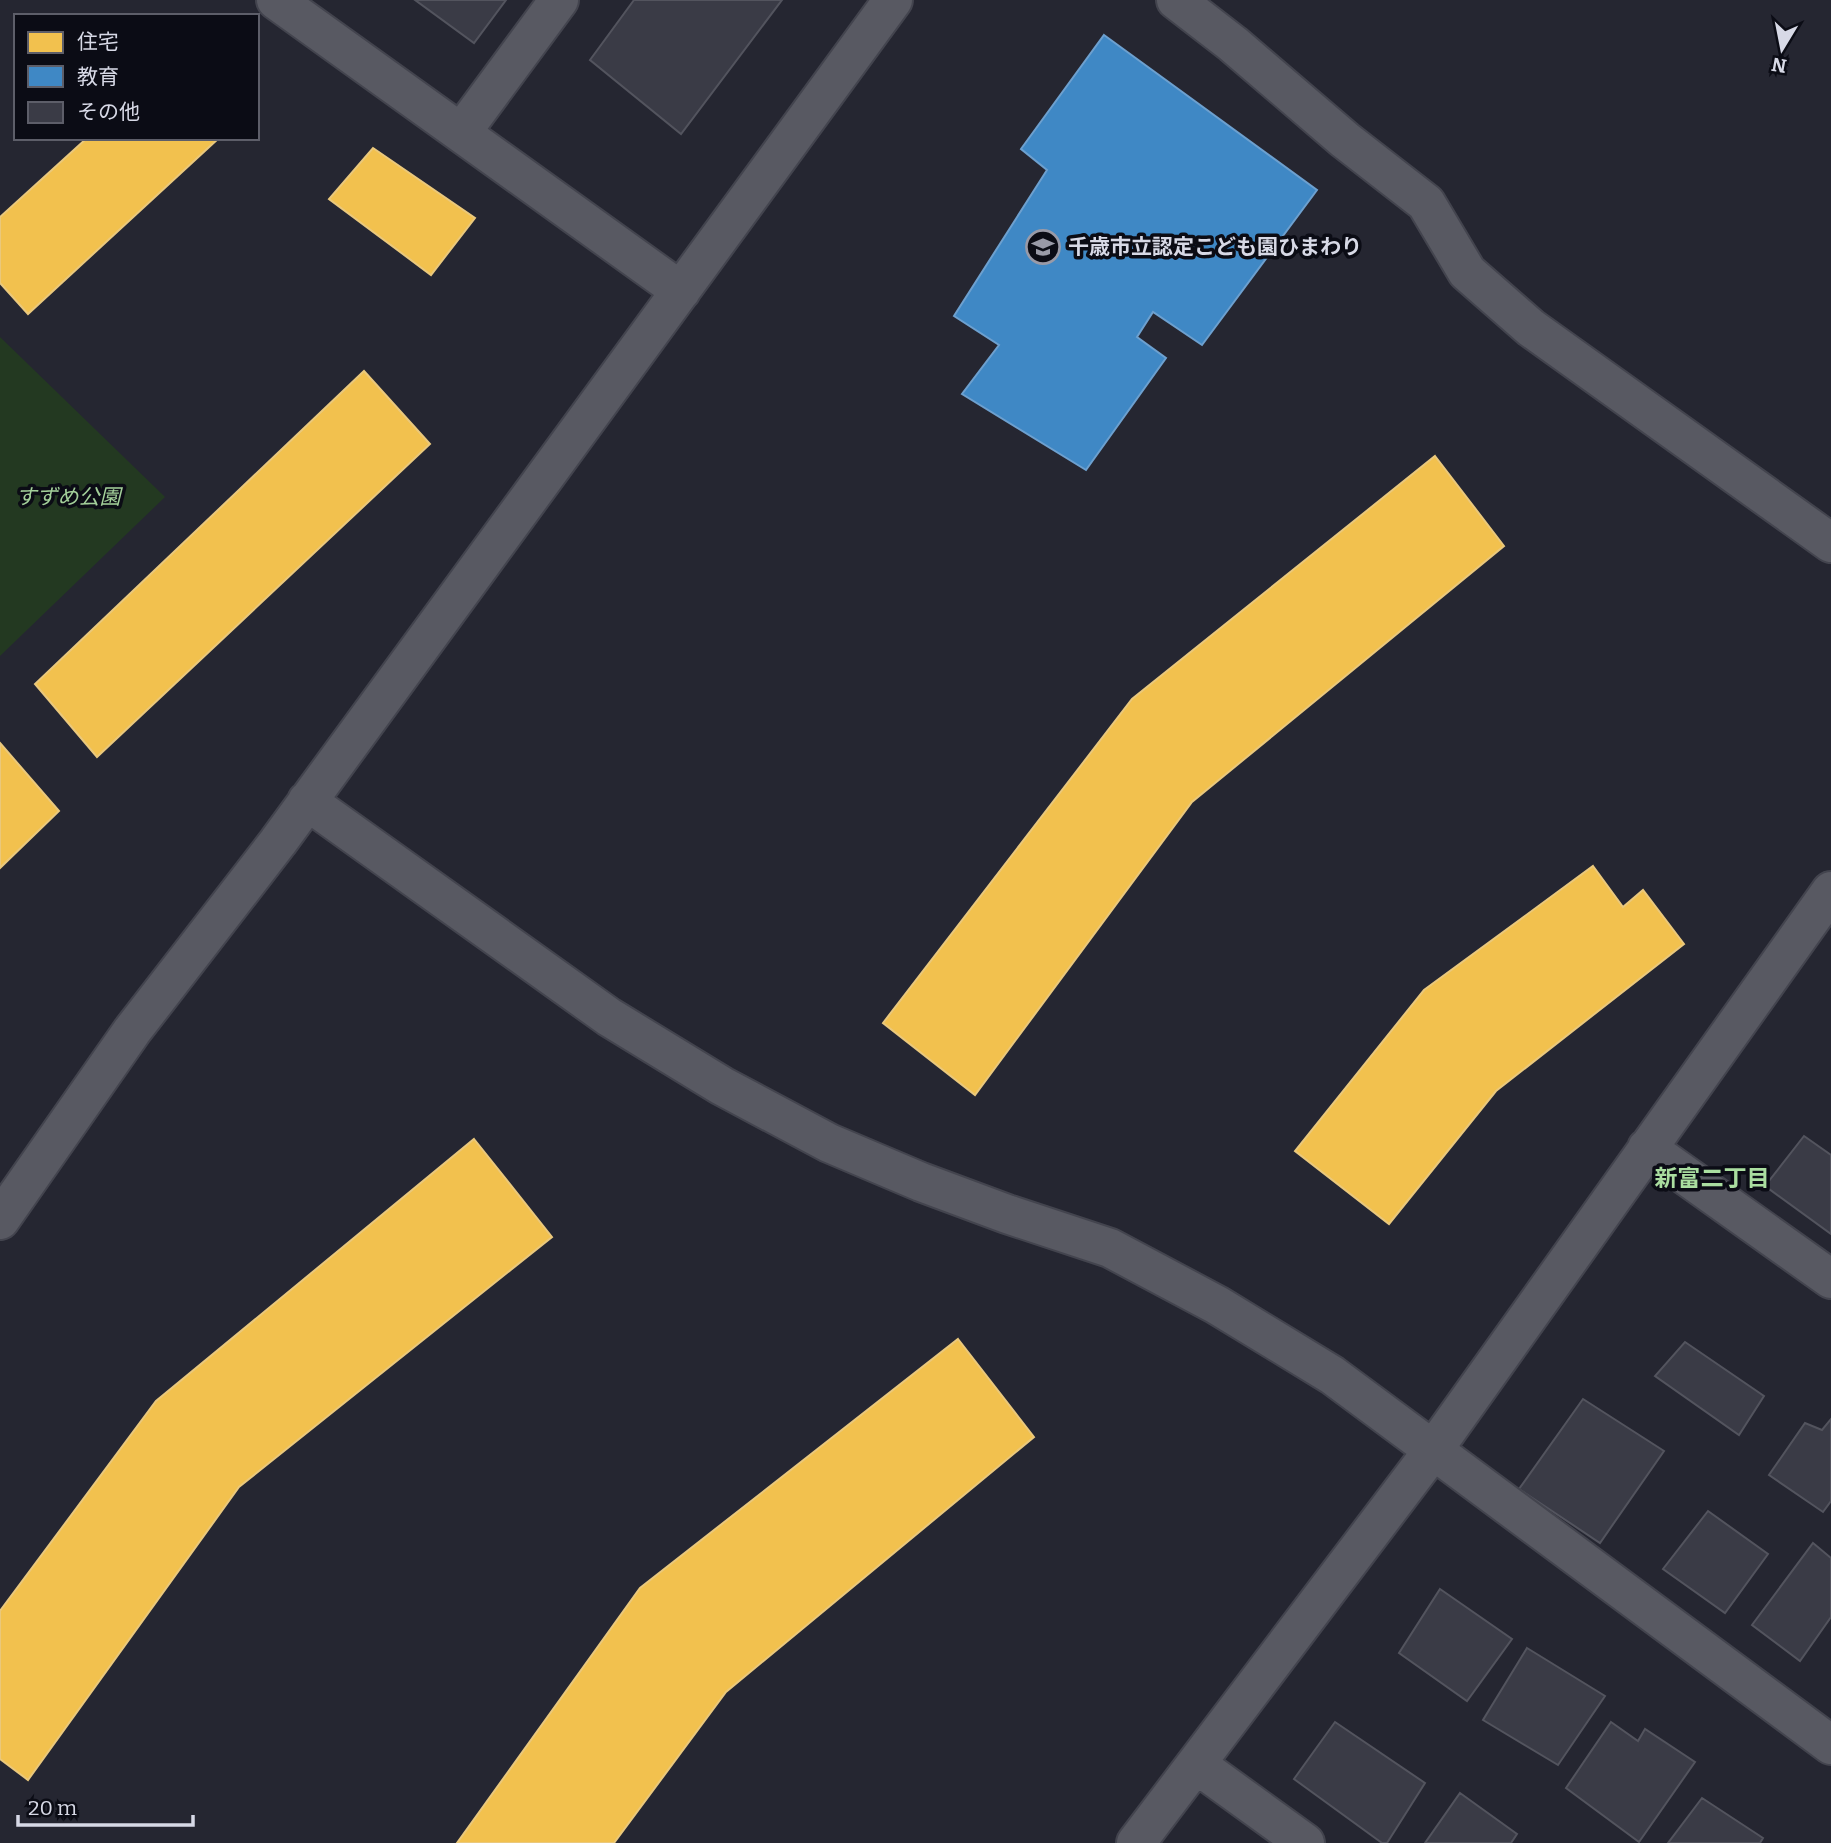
<svg xmlns="http://www.w3.org/2000/svg" width="1831" height="1843" viewBox="0 0 1831 1843" font-family="Bitter,'Noto Sans JP',serif">
<style>
.green{fill:#233921}
.homes{fill:#f2c14e;stroke:#eac87c;stroke-width:2}
.schools{fill:#3f88c5;stroke:#6da0cf;stroke-width:2}
.building{fill:#3a3b46;stroke:#53545e;stroke-width:2}
.lines{fill:none;stroke-linecap:round;stroke-linejoin:round}
.minor-casing{stroke:#43444e;stroke-width:42}
.minor{stroke:#585962;stroke-width:38}
.labels{text-anchor:middle;stroke-width:7;stroke-linejoin:round;paint-order:stroke}
.poi-label{font-size:21px;font-weight:bold;fill:#d7d9e6;stroke:#0b0c15;text-anchor:start}
.park-label{font-size:21px;font-style:italic;fill:#a3d09a;stroke:#0b0c15}
.neighbourhood-label{font-size:23px;font-weight:bold;fill:#aadea0;stroke:#0b0c15}
</style>
<rect width="100%" height="100%" fill="#252631"/>
<path class="green" d="M0,337L165,497L0,656Z"/>
<path class="homes" d="M87,138H219L28,314L0,283V217Z
M373,148L475,218L431,275L329,199Z
M364,371L430,444L97,757L35,684Z
M1435,456L1504,546L1192,802L975,1095L883,1023L1132,699Z
M0,743L59,811L0,868Z
M1593,866L1623,907L1643,890L1684,944L1496,1091L1389,1224L1295,1151L1424,990Z
M474,1139L552,1237L239,1487L28,1780L0,1759V1611L156,1401Z
M958,1339L1034,1437L726,1692L614,1843H457L640,1588Z"/>
<path class="schools" d="M1104,35L1317,190L1202,345L1153,312L1137,337L1166,358L1086,470L962,394L999,345L954,316L1047,170L1021,149Z"/>
<path class="building" d="M415,0H506L474,43Z
M634,0H782L681,134L590,60Z
M1804,1136L1831,1155V1234L1765,1186Z
M1685,1342L1764,1396L1739,1435L1655,1376Z
M1583,1399L1664,1451L1600,1543L1519,1489Z
M1831,1419V1501L1823,1512L1769,1475L1805,1423L1822,1430Z
M1708,1511L1768,1554L1725,1613L1663,1569Z
M1813,1543L1831,1558V1617L1800,1661L1752,1625Z
M1440,1589L1512,1639L1467,1701L1399,1653Z
M1527,1648L1605,1696L1558,1765L1483,1720Z
M1335,1722L1425,1783L1387,1843H1382L1294,1779Z
M1611,1722L1638,1741L1645,1729L1695,1762L1639,1842L1566,1788Z
M1460,1793L1517,1834L1511,1843H1425Z
M1702,1798L1763,1838L1760,1843H1668Z"/>
<g class="lines">
<g class="minor-casing">
<path id="minor" d="M276,0L681,291
M1176,0L1233,44L1345,140L1426,203L1467,272L1531,328L1831,543
M461,133L559,0
M307,801L609,1017L722,1086L829,1143L921,1182L1007,1214L1110,1248L1217,1305L1332,1375L1831,1745
M1647,1148L1831,1279
M0,1220L132,1031L278,842L893,0
M1196,1764L1305,1843
M1136,1843L1434,1449L1831,891"/>
</g>
<use href="#minor" class="minor"/>
</g>
<defs>
<g id="school-ring" transform="scale(1.75)"><circle r="9.5" fill="#0b0c15" stroke="#999aa7" stroke-width="1.5"/><path d="M0-5L7-2L0 1L-7-2ZM-4 1L0 2.5L4 1V4Q0 6-4 4Z" fill="#999aa7"/></g>
</defs>
<g fill-rule="evenodd">
<use href="#school-ring" x="1043" y="247"/>
</g>
<g class="labels">
<g class="poi-label">
<text x="1068" y="254">千歳市立認定こども園ひまわり</text>
</g>
<g class="park-label">
<text x="68" y="504">すずめ公園</text>
</g>
<g class="neighbourhood-label">
<text x="1712" y="1186">新富二丁目</text>
</g>
</g>
<rect x="14" y="14" width="245" height="126" fill="#0b0c15" stroke="#5d5e69" stroke-width="2"/>
<rect x="28" y="32" width="35" height="21" fill="#f2c14e" stroke="#5d5e69" stroke-width="2"/>
<text x="77" y="49" font-size="21" fill="#d7d9e6">住宅</text>
<rect x="28" y="66" width="35" height="21" fill="#3f88c5" stroke="#5d5e69" stroke-width="2"/>
<text x="77" y="84" font-size="21" fill="#d7d9e6">教育</text>
<rect x="28" y="102" width="35" height="21" fill="#3a3b46" stroke="#5d5e69" stroke-width="2"/>
<text x="77" y="119" font-size="21" fill="#d7d9e6">その他</text>
<g transform="translate(1782 49) rotate(190)" stroke="#0b0c15" stroke-width="5" paint-order="stroke">
<path d="M0-5L12 26L0 18L-12 26Z" fill="#d7d9e6"/>
<text y="-10" font-size="19" font-weight="bold" text-anchor="middle" fill="#d7d9e6">N</text>
</g>
<path d="M18 1815v10h175v-10" fill="none" stroke="#d7d9e6" stroke-width="3.5"/>
<text x="28" y="1815" font-size="21" fill="#d7d9e6" stroke="#0b0c15" stroke-width="5" paint-order="stroke">20 m</text>
</svg>
